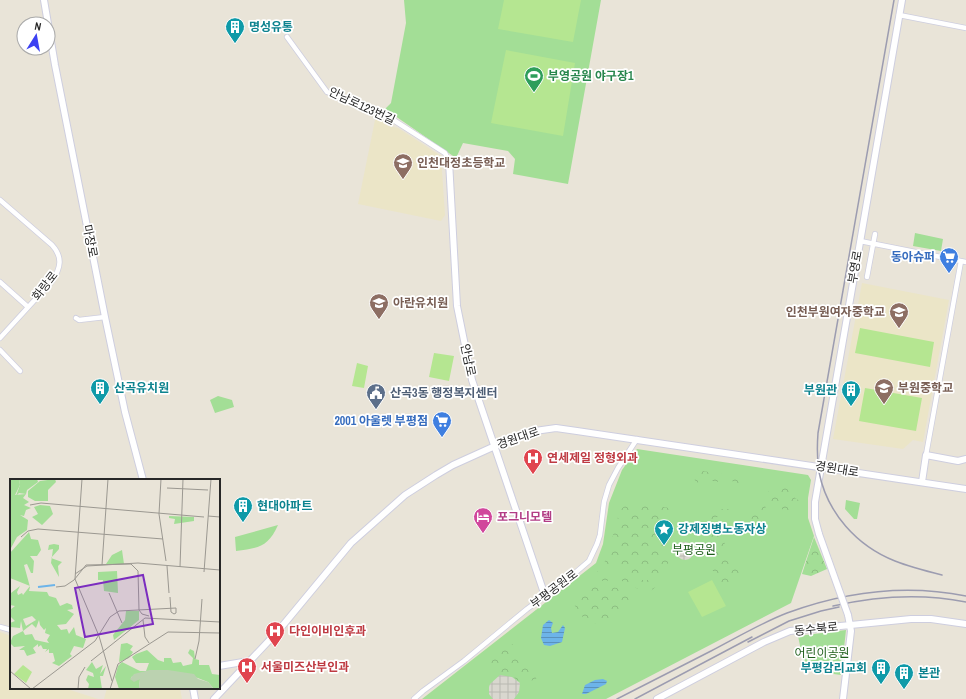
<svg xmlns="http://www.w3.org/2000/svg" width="966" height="699" viewBox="0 0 966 699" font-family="'Archivo Narrow','Noto Sans KR',sans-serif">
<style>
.education{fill:#ebe5c7}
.grass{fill:#a3de96}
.forest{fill:url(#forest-crowns)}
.pitch{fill:#b5e691}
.plaza{fill:url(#plaza-grid)}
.water{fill:url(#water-rules)}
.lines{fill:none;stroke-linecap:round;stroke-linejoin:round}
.street-casing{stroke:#cecedf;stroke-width:6}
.secondary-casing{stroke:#cecedf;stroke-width:8}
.street{stroke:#fff;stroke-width:4.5}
.secondary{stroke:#fff;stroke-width:6}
.rail{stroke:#9c9cb0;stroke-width:1.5}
.secondary-bridge-casing{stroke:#cecedf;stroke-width:8;stroke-linecap:butt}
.secondary-bridge{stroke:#fff;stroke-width:6}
.labels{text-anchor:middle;stroke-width:3.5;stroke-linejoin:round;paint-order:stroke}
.culture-label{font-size:12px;font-weight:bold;fill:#0d838f;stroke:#fff;text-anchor:start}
.leisure-label{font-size:12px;font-weight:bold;fill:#27864d;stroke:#fff;text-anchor:start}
.street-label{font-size:12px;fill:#272727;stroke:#fff}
.education-label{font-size:12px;font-weight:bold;fill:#785e54;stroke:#fff;text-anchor:start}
.shop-label{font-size:12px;font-weight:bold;fill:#366cbe;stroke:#fff;text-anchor:end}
.service-label{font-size:12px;font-weight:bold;fill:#4e5e75;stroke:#fff;text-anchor:start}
.health-label{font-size:12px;font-weight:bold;fill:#be3a42;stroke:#fff;text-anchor:start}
.hotel-label{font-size:12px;font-weight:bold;fill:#b23c85;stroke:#fff;text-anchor:start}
.park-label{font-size:12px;fill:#1f5f1b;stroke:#fff}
.inset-river{fill:none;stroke:#6db4e9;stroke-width:2}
.inset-road{fill:none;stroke:#9b9891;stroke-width:1}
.view{fill:#7b2cbf;fill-opacity:0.15;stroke:#7b2cbf;stroke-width:2}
.inset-edge{fill:none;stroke:#272727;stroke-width:2}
</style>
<defs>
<pattern id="forest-crowns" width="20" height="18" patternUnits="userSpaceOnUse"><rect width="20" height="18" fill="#a3de96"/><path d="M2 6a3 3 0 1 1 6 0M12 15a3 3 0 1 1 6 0" fill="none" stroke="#8cbe81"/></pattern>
<pattern id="plaza-grid" width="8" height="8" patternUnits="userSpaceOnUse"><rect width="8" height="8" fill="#d9d7cf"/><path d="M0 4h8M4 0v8" fill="none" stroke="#bab9b2"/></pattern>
<pattern id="water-rules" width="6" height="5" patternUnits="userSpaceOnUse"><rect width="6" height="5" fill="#6db4e9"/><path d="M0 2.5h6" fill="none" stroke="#5a92bd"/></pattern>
</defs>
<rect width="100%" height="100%" fill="#e9e4d8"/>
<path class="education" d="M376,115L381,117L388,126L398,128L441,156L445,215L441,221L358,204Z
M862,283L949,300L923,442L913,440L903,449L833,439Z
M0,632L11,636V688H64L98,699H0Z
M107,688H180L182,699H104Z"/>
<path class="grass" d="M404,0H601L568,184L513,174L515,159L508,151L463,143L456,158L385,109L391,103L406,23Z
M915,233L943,239L941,251L913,246Z
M218,396L232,400L234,407L215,413L210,400Z
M637,449L808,475L811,480L808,498V518L814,536L791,603L606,699H422L596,563L603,544L609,503L622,470Z
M846,500L860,503L857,519H854L845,509Z
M278,525C268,548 257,548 236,551L235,537Z
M846,630L841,675L805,670L798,636Z"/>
<path class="forest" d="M696,470L722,474L728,482L724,484C715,480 705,480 696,483L694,478Z
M738,475L742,478L747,479L752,485V488C743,488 734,487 731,478L733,476Z
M791,486L795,498L801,502V508L792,511L770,507L769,501L765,496C770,486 781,489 791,486Z
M761,499C769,504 765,519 763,527L753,524L751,519Z
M635,503L670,508L671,510L660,524C665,545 678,559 659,578L658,576H643L612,567L597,572L602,567L607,557L620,510L626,505Z
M721,509H732L694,530L693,525C702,518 709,512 721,509Z
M715,523L722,536L710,545L701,530Z
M814,537L827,569L811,576L802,574Z
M723,540L741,574L737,577L739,582L723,590L703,552L715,547Z
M617,573L638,580H657L659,582C656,588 650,592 643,594C637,587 625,580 615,580C609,580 605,582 599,580Z
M598,585C604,589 607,586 613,587C616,587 632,595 634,597C634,598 634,599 635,600C622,613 593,637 580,613C576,607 572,604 574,596C581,592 589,586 598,585Z
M513,644L537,675L536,679L522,684L512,676L500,674L490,666L481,664L484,659Z"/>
<path class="pitch" d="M504,0H581L573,42L498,29Z
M506,50L575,63L563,136L491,123Z
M860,328L934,342L930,367L855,353Z
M434,353L454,356L449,381L429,377Z
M357,363L368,366L364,388L352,386Z
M865,388L922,398L916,431L859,421Z
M712,580L726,606L702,617L688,592Z"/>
<path class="plaza" d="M676 551a9 9 0 1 1 18 0a9 9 0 1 1-18 0Z
M500,675L512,677L520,683L519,692L514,699H493L489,694V687L490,684Z"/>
<path class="water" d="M549,620L553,623L551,628L552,633L558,632L563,625L565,628L562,642L550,646L544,645L541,638L543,625Z
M603,679L607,681L606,684L586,694H582L585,685L595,680Z"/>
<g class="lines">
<g class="street-casing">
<path id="street" d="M899,15L966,28
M287,37L327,92L384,114L445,153L449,161
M0,200L52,245C63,257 61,268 52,281L0,338
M860,241L966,262
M867,277L875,234
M0,282L28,307
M76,318L79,320L105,317
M0,350L20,371
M926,455L961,261
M0,627L11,630
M414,699L423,691L464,661L527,609L568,579L589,561L597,544L600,535L604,502L609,485L618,468L637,439"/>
</g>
<g class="secondary-casing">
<path id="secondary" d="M44,0L55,65L105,317L125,412L143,480
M449,161L457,306L472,380L545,596
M922,482L926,455L958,461L966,459
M819,534L815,519V502L902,0
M219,666L249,661
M193,688L195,699
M214,699L279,630L351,543L405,495L436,475L453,465L495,446L535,431L556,428L577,431L966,489
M657,699L764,642L790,631L911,619H931L966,624
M843,699L851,631L848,615"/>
</g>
<use href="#street" class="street"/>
<use href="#secondary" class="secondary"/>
<path class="rail" d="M894,0L818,433C817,446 817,459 819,472C827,513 857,546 895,561C910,567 926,571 942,575
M833,606C877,596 921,593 966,602
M748,642L789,621L821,611L839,607
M617,699C648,683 680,667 711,651C736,638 761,623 787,613C844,592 906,584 966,596
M635,699L752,637"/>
<g class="secondary-bridge-casing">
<path id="secondary-bridge" d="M819,534L848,615"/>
</g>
<use href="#secondary-bridge" class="secondary-bridge"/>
</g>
<defs>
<g id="building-pin" transform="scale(1)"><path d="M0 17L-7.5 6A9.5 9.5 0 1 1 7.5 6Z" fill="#0f9aa8" stroke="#fff"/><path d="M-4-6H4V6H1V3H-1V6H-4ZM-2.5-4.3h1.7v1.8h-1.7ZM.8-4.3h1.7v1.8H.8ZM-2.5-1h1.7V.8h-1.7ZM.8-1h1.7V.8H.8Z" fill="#fff"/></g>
<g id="stadium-pin" transform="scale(1)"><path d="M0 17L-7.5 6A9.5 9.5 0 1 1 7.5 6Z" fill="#2e9e5b" stroke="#fff"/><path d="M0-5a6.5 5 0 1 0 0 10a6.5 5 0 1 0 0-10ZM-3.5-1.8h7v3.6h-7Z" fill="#fff"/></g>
<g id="school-pin" transform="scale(1)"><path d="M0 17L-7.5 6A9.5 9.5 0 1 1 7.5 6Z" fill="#8d6e63" stroke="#fff"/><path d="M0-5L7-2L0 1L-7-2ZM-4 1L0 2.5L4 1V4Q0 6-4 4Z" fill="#fff"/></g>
<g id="supermarket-pin" transform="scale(1)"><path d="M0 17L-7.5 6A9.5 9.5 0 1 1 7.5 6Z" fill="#3f7fe0" stroke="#fff"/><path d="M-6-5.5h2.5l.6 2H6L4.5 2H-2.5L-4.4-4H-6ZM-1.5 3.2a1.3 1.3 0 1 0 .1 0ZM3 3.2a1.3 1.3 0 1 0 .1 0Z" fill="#fff"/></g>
<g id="civic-pin" transform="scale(1)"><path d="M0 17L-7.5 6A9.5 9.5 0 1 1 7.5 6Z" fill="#5c6f8a" stroke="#fff"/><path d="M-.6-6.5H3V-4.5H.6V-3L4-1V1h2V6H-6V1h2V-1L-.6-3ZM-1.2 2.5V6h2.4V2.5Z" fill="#fff"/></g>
<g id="hospital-pin" transform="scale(1)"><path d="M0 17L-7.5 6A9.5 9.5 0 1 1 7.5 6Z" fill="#e0444e" stroke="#fff"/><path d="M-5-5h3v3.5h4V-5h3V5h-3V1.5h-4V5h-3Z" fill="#fff"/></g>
<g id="hotel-pin" transform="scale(1)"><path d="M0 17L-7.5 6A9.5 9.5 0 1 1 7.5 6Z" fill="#d1479c" stroke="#fff"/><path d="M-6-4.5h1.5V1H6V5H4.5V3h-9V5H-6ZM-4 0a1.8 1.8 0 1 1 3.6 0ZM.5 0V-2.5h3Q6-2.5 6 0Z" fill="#fff"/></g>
<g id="sight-pin" transform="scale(1)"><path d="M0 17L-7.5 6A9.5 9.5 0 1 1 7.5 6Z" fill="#0f9aa8" stroke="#fff"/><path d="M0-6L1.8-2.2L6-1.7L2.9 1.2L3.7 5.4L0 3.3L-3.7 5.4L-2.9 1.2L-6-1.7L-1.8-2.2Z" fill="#fff"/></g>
</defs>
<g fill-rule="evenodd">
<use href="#building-pin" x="235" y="27"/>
<use href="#stadium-pin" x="534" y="76"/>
<use href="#school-pin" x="403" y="163"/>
<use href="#supermarket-pin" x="949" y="257"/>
<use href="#school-pin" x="379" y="303"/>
<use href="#school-pin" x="899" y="312"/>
<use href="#building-pin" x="100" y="388"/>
<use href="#school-pin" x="884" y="388"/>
<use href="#building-pin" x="851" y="390"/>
<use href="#civic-pin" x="376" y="393"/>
<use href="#supermarket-pin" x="442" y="421"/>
<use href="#hospital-pin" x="533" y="458"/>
<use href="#building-pin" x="243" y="506"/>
<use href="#hotel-pin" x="483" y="517"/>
<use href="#sight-pin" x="664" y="529"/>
<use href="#hospital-pin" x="275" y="631"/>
<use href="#hospital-pin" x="247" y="667"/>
<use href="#building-pin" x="881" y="668"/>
<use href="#building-pin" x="904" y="673"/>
</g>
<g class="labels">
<g class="culture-label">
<text x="249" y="31">명성유통</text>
<text x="114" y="392">산곡유치원</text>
<text x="837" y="394" text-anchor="end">부원관</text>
<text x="257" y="510">현대아파트</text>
<text x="678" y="533">강제징병노동자상</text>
<text x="867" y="672" text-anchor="end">부평감리교회</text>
<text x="918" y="677">본관</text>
</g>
<g class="leisure-label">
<text x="548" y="80">부영공원 야구장1</text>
</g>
<g class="street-label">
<text transform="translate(362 106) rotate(25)" y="4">안남로123번길</text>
<text transform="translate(90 241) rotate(79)" y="4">마장로</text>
<text transform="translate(855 267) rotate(-80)" y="4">부영로</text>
<text transform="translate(45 286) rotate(-52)" y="4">화랑로</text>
<text transform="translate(468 360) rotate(78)" y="4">안남로</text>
<text transform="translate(518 438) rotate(-19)" y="4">경원대로</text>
<text transform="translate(837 469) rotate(9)" y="4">경원대로</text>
<text transform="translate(554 589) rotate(-37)" y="4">부평공원로</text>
<text transform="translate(816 629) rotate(-6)" y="4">동수북로</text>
</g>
<g class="education-label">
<text x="417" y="167">인천대정초등학교</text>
<text x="393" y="307">아란유치원</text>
<text x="885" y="316" text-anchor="end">인천부원여자중학교</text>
<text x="898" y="392">부원중학교</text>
</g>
<g class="shop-label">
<text x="935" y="261">동아슈퍼</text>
<text x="428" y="425">2001 아울렛 부평점</text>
</g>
<g class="service-label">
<text x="390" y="397">산곡3동 행정복지센터</text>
</g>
<g class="health-label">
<text x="547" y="462">연세제일 정형외과</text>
<text x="289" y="635">다인이비인후과</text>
<text x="261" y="671">서울미즈산부인과</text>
</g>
<g class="hotel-label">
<text x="497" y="521">포그니모텔</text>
</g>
<g class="park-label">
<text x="694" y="554">부평공원</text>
<text x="822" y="657">어린이공원</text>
</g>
</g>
<g transform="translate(10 479)">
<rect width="210" height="210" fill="#e9e4d8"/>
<path d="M9,0H27L28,3L17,11L16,15L9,14L6,17L10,6ZM159,37L184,38V42L164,45L165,40L159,39ZM112,71L114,85H96L102,76ZM107,92L108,114L94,112L93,101H88V93ZM116,132H129V141L104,161L103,156L115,141ZM117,164L123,167L120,171L123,173L119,179L109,183L111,165Z" fill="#a3de96"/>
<path d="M0,0H9L10,6L5,16L16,15L13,19L19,23L14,26L21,29L16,31L14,37L10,36L18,41L17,51L7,58L1,69ZM45,0L46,3L38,11V22H25L18,18V12L30,2ZM30,26L40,27L43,35L32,46L22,38L28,35L24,28ZM19,53L21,60L28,61L31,71L27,77H20L24,82L23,94H21L17,85L14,86L20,108L19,112L37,113L39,117L46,119L50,127L57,124L62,126L63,130L57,131L64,135L56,145L47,146L51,151L57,150L59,155L64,148L66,156L76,160L73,169L64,167L60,175L62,177L49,187L42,184L45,182L43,174H39V170L35,173L37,170H33L31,166L28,168V165L23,169L26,174L17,177L14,171H9L15,167L4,168L0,164L3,157L13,152L15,156L22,155L25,161L39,164L37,161L40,156L35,154L36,149L34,151L30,146L29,141L26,149L22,145L13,152L11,142L10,149L0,148V144L5,142L0,137V131L5,127L0,126L1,114L10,107L7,113L8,116L12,114L13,116L20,107L0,99V74ZM22,137L26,141L16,147L13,140ZM44,65L49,66V70L41,79L52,83L48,87L49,98L41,84L43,70L38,71L39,66ZM180,170L184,172L185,180L189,181V186H199L202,195L210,196V210H204L198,203L180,196L146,191L121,198L122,201L130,200L129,209L109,210L105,198L108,187L112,183L130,192H136L139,184H126L122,178L126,175L137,171L148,181L154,183V179H161L163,184L171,183L173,187L182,185L183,179L178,174ZM82,183L86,190L93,186L90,195L96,187L93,197H90L92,210H78L79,205L76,201L78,196L84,198L83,194L76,191Z" fill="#a3de96" fill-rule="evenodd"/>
<path d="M140,191H158L184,195L188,200L198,203L204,210L129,209L130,200L124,203L120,200L124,195Z" fill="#bbd2b0"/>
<path d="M13,186L22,193L16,204L4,195Z" fill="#b5e691"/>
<path class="inset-river" d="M28,108L45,106"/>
<path class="inset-road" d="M72,0L65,100L89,157L102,202M151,0L149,35L156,82M157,9L198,11M20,26L31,24L194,38M198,37L210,38M11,58L18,52L28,50L153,60M92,86L98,0M157,87L159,114M170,88L173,0M194,93L201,0M65,95L77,87L128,84L210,91M46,108L55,107L64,101L76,86L121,85L128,92L129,131L132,135L139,137M99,114L112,144M160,118L161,133L164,135M133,141L135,158L139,164M189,162L192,120M185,180L189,162M81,182L135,139L210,143M0,192L21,210M22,210L85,162L100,138L109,132L166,129V134L164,135M68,210L69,198L75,188M100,210L108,185L158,153L210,154"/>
<path class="view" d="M133,96L143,145L75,158L65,109Z"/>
<rect width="210" height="210" class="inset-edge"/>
</g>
<g transform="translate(36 36) rotate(11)"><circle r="19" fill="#ffffff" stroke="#a9a9a9"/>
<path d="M0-3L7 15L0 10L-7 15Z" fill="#3c41f2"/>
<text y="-6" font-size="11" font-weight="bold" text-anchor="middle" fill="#272727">N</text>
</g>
</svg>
